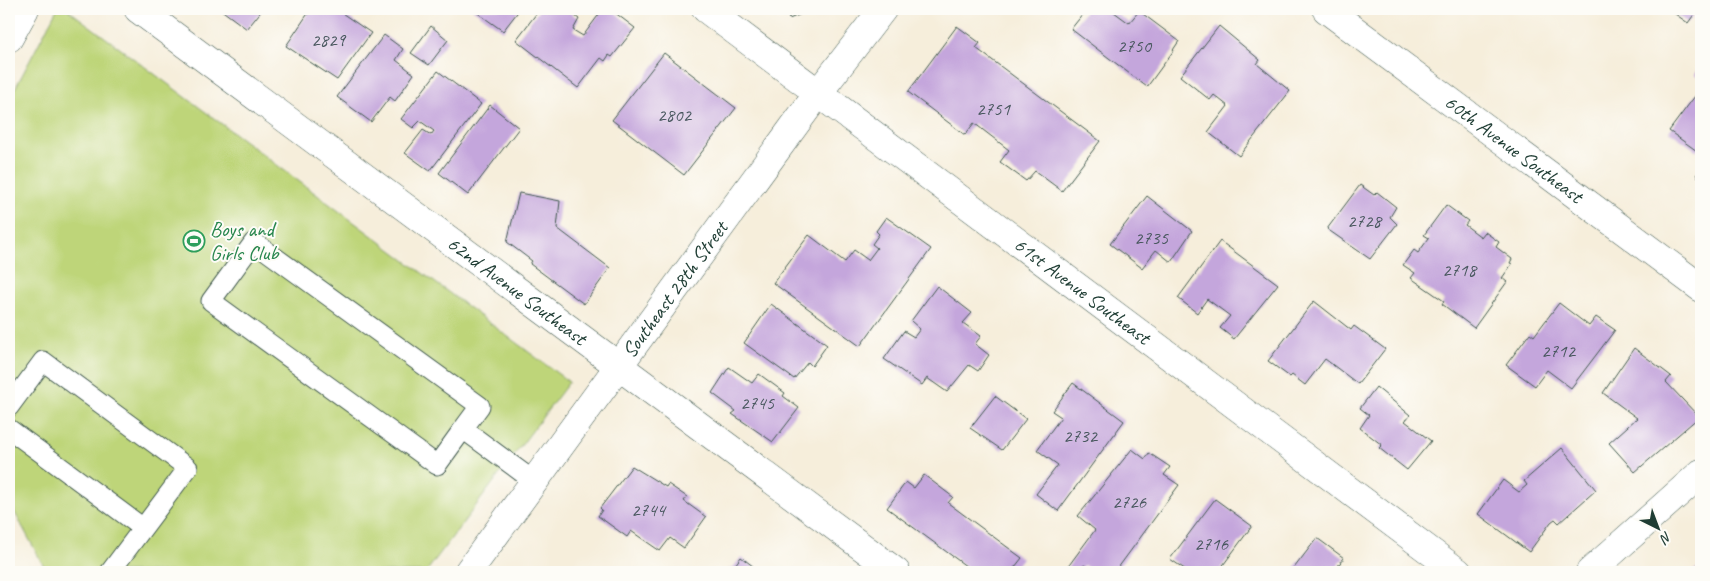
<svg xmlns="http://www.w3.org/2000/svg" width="1710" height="581" viewBox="0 0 1710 581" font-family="Caveat,sans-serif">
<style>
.green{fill:#bed579;stroke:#6e8956}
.building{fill:#c4a6dc}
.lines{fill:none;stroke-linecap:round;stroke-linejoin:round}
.service-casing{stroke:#3f584d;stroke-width:21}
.minor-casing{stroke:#3f584d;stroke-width:29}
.service{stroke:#fff;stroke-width:19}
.minor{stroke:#fff;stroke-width:28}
.labels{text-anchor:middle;stroke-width:4;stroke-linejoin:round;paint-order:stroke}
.number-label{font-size:19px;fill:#48575e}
.street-label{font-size:21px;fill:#1f3d34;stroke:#fdfcf7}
.leisure-label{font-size:21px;fill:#27864d;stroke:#fdfcf7;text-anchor:start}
</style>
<rect width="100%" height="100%" fill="#fdfcf7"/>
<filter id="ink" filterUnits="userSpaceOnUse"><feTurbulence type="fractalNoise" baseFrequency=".02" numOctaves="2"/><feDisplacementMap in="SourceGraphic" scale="10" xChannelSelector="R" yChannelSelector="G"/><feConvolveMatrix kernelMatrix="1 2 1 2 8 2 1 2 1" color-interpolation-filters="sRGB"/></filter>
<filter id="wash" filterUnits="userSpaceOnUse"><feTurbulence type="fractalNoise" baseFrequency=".0096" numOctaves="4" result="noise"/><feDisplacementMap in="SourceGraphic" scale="20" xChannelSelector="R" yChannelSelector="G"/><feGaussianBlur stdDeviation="1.12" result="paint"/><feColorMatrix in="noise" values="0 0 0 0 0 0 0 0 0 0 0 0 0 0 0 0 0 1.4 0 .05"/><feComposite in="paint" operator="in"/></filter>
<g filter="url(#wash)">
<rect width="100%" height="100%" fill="#f6eedb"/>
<path class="green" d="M57,9H67L569,382L426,572H47L9,502V100Z"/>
<g id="blocks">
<path class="building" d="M220,9H263L247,29Z
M311,9H336L371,33L337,80L286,46Z
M472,9H520L503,31Z
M540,9H558L561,11L562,9H566L579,19L573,30L583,36L603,9H610L635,28L612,57L609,55L605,61L601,58L578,88L516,40Z
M785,9H814L789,19Z
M1087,9H1110L1129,23L1139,11L1179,41L1173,50H1174L1147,87L1071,29Z
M1668,9H1698L1688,23Z
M431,26L448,40L429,65L411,53Z
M957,26L980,43L976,48L1100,141L1062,191L1035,171L1026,181L1000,162L1009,150L974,123L965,135L908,92Z
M1219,26L1260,60L1257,64L1290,91L1239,156L1208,132L1228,106L1214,95L1210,100L1180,76Z
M384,35L403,49L396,60L414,74L395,101L390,97L371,122L337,97Z
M664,53L736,108L684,175L612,120Z
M1701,65V81L1694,74Z
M438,71L481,104L430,171L405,153L423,130L431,135L434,131L420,121L413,128L401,119Z
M1701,88V146L1697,151L1669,131Z
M490,105L519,128L468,195L439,173Z
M1701,169V180L1696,175Z
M1360,185L1374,195L1377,192L1396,207L1390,217L1397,224L1370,259L1327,229Z
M519,193L560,201L557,228L610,268L584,304L530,264L532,261L507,242Z
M1147,196L1192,231L1171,262L1156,250L1142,268L1110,244Z
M1446,205L1468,221L1465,225L1481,237L1485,232L1499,242L1496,247L1512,259L1510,263L1512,264L1502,278L1507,282L1474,328L1442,304L1444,301L1411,278L1415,273L1403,265L1414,250L1418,253L1429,238L1424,235Z
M886,217L931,249L860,346L773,283L809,235L845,262L854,250L868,260L877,248L872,244L879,234L876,231Z
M1220,241L1278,284L1234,339L1220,328L1230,316L1207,299L1197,313L1178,298Z
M937,286L972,313L963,323L981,336L975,344L989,355L978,371L969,365L947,392L927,378L922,385L884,359L904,331L914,337L920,329L911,321Z
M1314,301L1351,330L1354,326L1385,349L1358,384L1325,359L1305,385L1292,375L1290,377L1268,361Z
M1559,303L1589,326L1596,317L1615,330L1571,388L1547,370L1535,386L1506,365L1530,333L1534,336Z
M771,304L827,345L812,366L808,362L794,379L744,343Z
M1634,348L1671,376L1666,382L1699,417L1635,472L1609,443L1637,418L1603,393Z
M729,367L752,383L759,374L785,393L783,396L799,408L773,442L732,414L736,411L712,393Z
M1073,383L1124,421L1058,511L1036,494L1058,465L1037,450L1061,417L1052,411Z
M1376,387L1410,415L1405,421L1431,441L1407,470L1379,448L1382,445L1360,428L1369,415L1360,408Z
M995,396L1026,419L1002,450L970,428Z
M1562,448L1596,490L1559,523L1555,519L1551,522L1529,552L1478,514L1503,480L1519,492L1527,485L1524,481Z
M1132,449L1145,459L1149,453L1170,467L1164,475L1179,485L1115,572H1094L1084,565L1079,572H1064L1095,530L1078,516Z
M632,466L666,487L668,484L687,497L684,501L706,517L684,548L670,538L660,551L631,531L627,537L598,516L602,510L600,508Z
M924,475L953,497L948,503L1022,558L1011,572H974L887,508L906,482L914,488Z
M1215,499L1252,526L1218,572H1189L1170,559Z
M1317,538L1344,558L1333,572H1291Z
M741,557L758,570L756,572H726L730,568L732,569Z
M1701,565V572H1692Z"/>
</g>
</g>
<g filter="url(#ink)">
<use href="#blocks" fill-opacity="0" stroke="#3f584d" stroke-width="1"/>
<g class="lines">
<g class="service-casing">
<path id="service" d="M9,407L43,361L188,468L110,572
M9,429L143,528
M463,429L437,465L211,301L254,242L480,406L463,429L535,482"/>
</g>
<g class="minor-casing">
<g id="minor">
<path id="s1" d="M138,9L896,572"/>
<path id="s2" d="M706,9L1458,572"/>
<path id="s3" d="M1326,9L1701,288"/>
<path d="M9,38L25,9"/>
<path id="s4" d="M468,572L819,92L883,9"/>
<path d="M1590,572L1701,473"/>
</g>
</g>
<use href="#service" class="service"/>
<use href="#minor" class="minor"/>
</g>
</g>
<defs>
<g id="stadium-ring" transform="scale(1.125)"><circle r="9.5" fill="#fdfcf7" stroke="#2e9e5b" stroke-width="1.5"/><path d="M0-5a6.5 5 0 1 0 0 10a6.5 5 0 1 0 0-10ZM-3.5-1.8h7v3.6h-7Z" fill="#2e9e5b"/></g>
</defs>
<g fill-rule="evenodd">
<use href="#stadium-ring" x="194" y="241"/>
</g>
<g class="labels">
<g class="number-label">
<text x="328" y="46">2829</text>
<text x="1134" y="52">2750</text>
<text x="993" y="115">2751</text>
<text x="674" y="121">2802</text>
<text x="1364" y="227">2728</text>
<text x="1151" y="244">2735</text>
<text x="1459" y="276">2718</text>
<text x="1558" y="357">2712</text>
<text x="757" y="409">2745</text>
<text x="1080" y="442">2732</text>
<text x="1129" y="508">2726</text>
<text x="648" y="516">2744</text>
<text x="1211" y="550">2716</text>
</g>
<g class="street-label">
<text dy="7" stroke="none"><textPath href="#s3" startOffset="234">60th Avenue Southeast</textPath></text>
<text dy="7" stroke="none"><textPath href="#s4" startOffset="350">Southeast 28th Street</textPath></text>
<text dy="7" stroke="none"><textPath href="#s2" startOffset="470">61st Avenue Southeast</textPath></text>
<text dy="7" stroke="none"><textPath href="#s1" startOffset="472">62nd Avenue Southeast</textPath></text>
</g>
<g class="leisure-label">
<text x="210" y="236">Boys and<tspan x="210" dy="24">Girls Club</tspan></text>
</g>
</g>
<rect width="1710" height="581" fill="none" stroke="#fdfcf7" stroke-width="30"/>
<g transform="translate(1658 528) rotate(138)" stroke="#fdfcf7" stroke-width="4" paint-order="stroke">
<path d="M0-4L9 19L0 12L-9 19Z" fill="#1f3d34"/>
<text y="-8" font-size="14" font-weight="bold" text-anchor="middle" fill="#1f3d34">N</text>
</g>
</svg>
